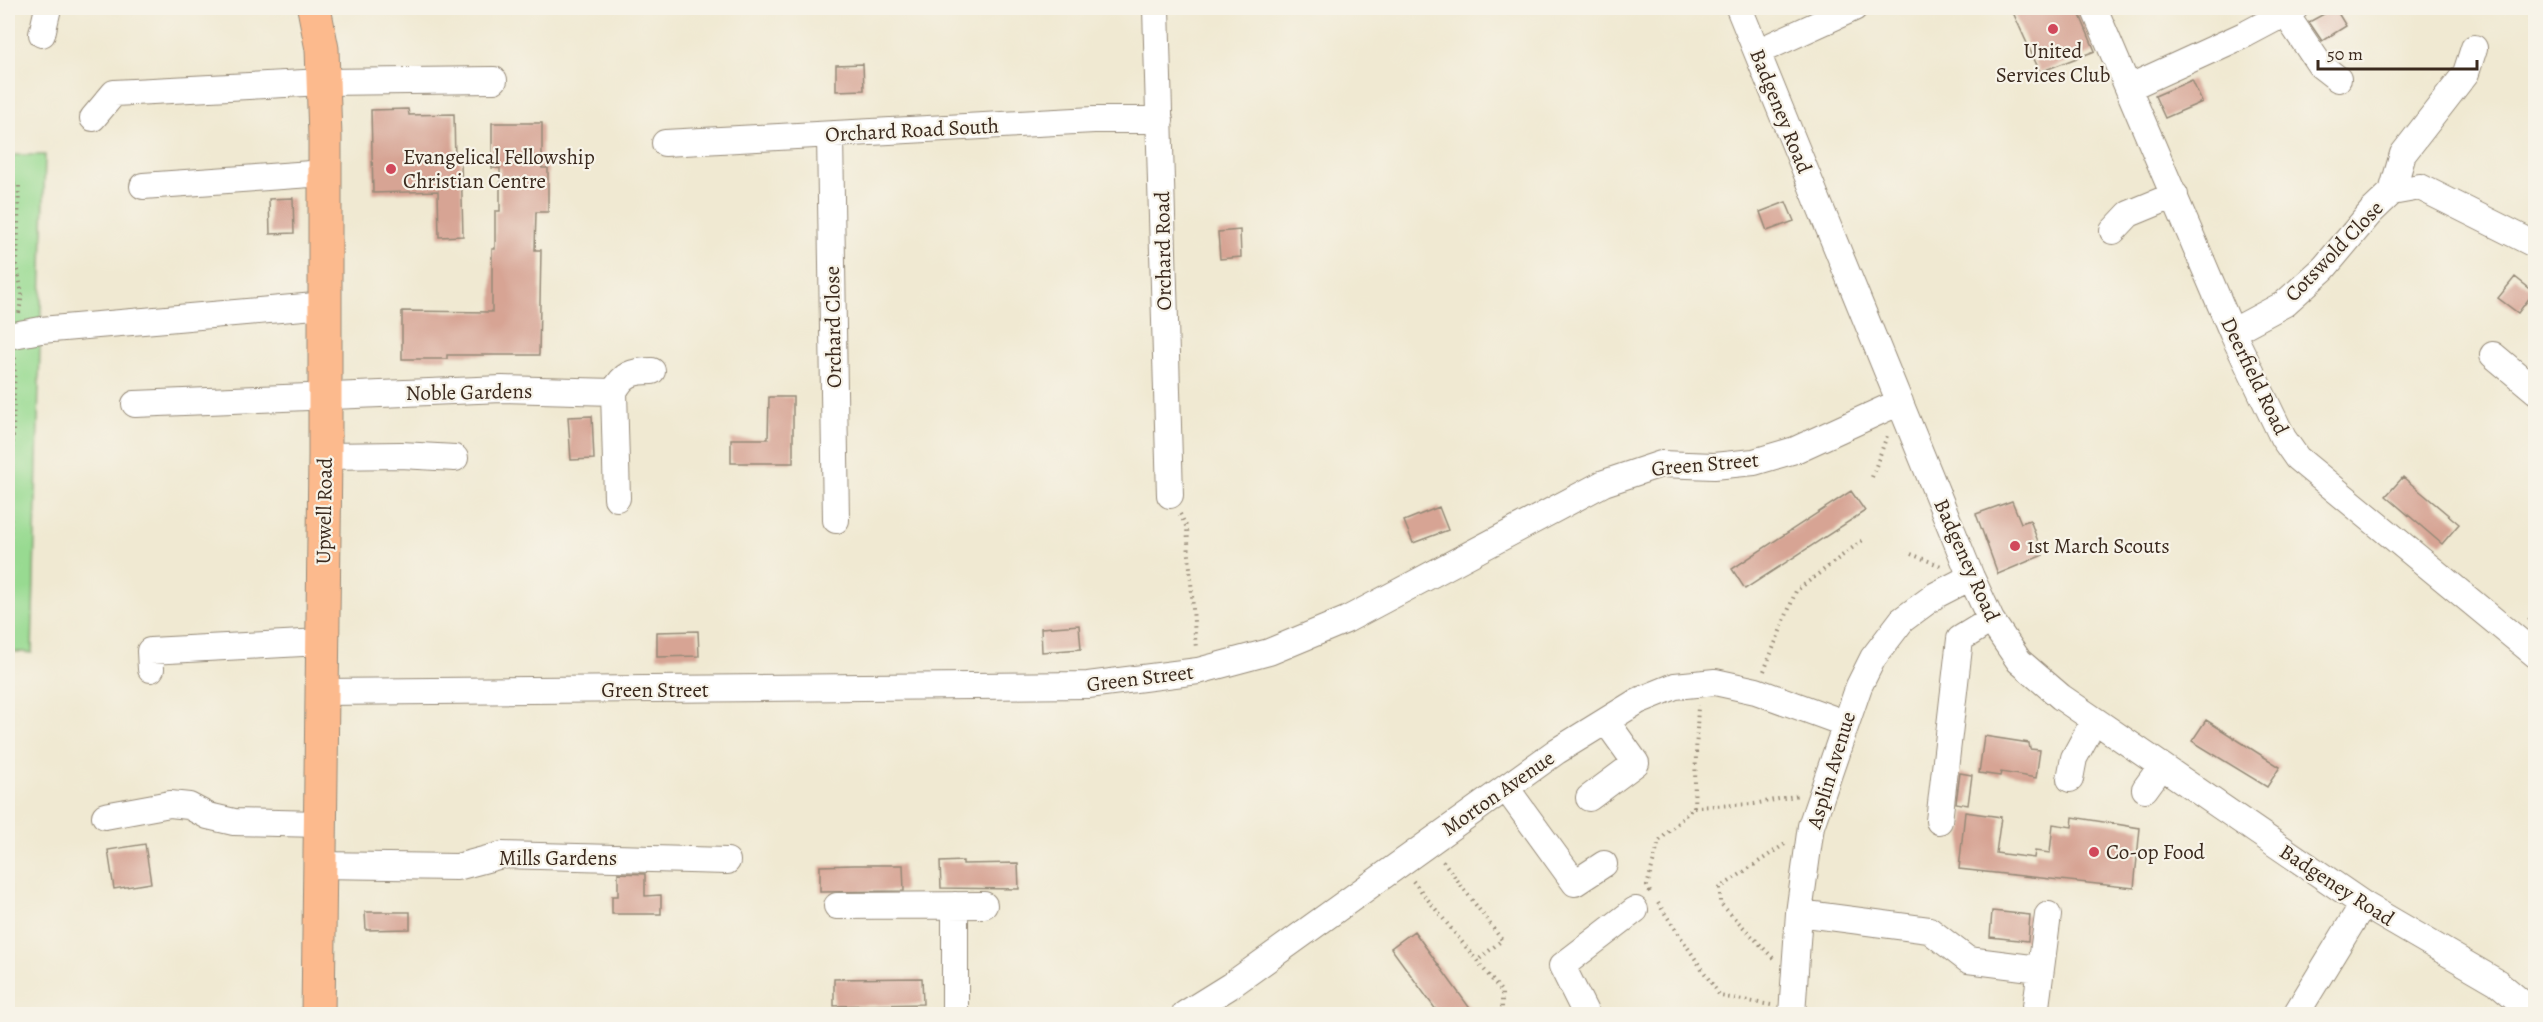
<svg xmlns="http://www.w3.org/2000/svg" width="2543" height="1022" viewBox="0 0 2543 1022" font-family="Alegreya,serif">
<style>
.green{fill:#98da91;stroke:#6a8258;stroke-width:1.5}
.building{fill:#d7a494}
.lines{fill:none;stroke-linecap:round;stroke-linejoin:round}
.minor-casing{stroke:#968a78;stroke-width:28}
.major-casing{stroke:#968a78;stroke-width:35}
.path{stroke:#968a78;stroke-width:4;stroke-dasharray:1.5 4.5;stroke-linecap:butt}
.minor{stroke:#fff;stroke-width:26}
.major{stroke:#fcba8d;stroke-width:33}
.poi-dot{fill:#d1495b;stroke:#f7f3e8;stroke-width:2}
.labels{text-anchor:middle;stroke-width:4.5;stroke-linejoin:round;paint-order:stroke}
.poi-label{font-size:21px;fill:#3b2a1e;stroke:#f7f3e8;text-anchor:start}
.street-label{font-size:21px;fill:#3b2a1e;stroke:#f7f3e8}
</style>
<rect width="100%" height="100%" fill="#f7f3e8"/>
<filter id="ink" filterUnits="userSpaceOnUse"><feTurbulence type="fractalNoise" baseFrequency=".0167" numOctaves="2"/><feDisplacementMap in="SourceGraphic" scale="12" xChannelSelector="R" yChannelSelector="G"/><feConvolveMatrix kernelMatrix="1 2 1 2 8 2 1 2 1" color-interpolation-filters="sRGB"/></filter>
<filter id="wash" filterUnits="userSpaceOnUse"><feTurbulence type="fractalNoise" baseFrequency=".008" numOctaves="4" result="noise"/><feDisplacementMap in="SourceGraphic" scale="24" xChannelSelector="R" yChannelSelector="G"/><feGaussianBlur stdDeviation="1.35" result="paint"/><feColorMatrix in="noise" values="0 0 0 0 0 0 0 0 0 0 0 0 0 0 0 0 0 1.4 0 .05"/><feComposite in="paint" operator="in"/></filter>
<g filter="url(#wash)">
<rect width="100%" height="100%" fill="#f0e9d2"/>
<path class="green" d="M8,155H45L32,653L8,651Z"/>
<g id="blocks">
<path class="building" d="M2011,8H2077L2095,51L2040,72Z
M2335,8L2346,26L2322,41L2309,22Z
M863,64L864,90L836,91V65Z
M2192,80L2202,102L2165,118L2155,96Z
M408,109L409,115L454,114L455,160H461L463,236L439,237L438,191L373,193L371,110Z
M492,123H542V168H548V212H536L535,250H541L539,355H447V359H402V311L492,312V249H495V211H500V168H492Z
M293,198L294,233L270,234L269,199Z
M1786,202L1794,221L1767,231L1760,212Z
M1240,230L1241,257L1220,259L1218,232Z
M2515,277L2534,292L2518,313L2498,298Z
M769,397H793V463H731V439H768Z
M592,416L594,459L571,460L568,417Z
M2403,477L2459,524L2442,544L2386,496Z
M1851,491L1865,511L1745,589L1732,569Z
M2012,501L2021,523L2030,520L2043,555L1998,574L1976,514Z
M1439,507L1448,530L1413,543L1404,521Z
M1079,625L1081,649L1042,652L1041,628Z
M698,631L699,656L657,657V632Z
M2206,720L2280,767L2267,787L2192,741Z
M1984,736L2029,743L2030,749L2040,750L2036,778L2001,772L2000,776L1979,773Z
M1960,773L1972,775L1968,805L1956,803Z
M1965,812L2001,817L1996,853L2034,858L2035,851L2050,853L2053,824L2072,827L2073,817L2140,828L2134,888L1959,869Z
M145,844L151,883L114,889L108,850Z
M963,861V864L1018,863L1019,889L941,888L940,862Z
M854,865H903L904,891L820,892V866Z
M618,873L645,874V896L661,895V914H612V896H618Z
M1992,911L2030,915L2028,941L1990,937Z
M365,912H410V929L366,930Z
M1414,931L1474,1014H1439L1391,948Z
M922,978L923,1004L834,1006V979Z"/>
</g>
</g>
<g filter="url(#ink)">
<use href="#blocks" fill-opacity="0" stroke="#968a78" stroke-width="1.5"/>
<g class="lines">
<g class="minor-casing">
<path id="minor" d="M1156,8L1170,495
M1739,8L1971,577L1991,620L2019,661L2061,697L2363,904L2497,982L2535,1014
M2094,8L2232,332L2283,438L2297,458L2536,655
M2285,13L2320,65L2338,79
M42,34L48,8
M1757,52L1854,8
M2130,87L2246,34L2295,8
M93,118L114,93L323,82L494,80
M830,135L836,520
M665,143L1094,120H1160
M143,186L325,173
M2392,192L2403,154L2466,73L2474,48
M2113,231L2129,214L2175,195
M2232,332L2284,304L2324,268L2371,212L2392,192L2420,187L2536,245
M8,336L41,330L326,305
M2493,355L2536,391
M135,404L502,389L614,392
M325,456L401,455L455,458
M617,498L614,392C623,374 632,371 652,371
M151,669L150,651L321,642
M321,692L1088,685L1198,671L1269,652L1346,620L1604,483L1661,464L1714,466L1754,462L1795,450L1900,402
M2070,779L2074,758L2094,721
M1506,788L1575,883L1604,864
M2145,789L2161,767
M1589,798L1636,763L1606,721
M105,816L170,804L189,806L208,816L234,822L319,824
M1939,821L1960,639L1991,620
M318,865L457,867L502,855L727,861
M955,905V1014
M837,906L984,905
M1799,913L1929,930L1968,960L2039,969
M1185,1014L1230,986L1557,751L1638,701L1675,686L1715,682L1756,691L1844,723
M1586,1014L1562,966L1635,910
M1792,1014L1799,913L1811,826L1859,686L1873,658L1902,620L1936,595L1971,577
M2035,1014L2048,915
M2296,1014L2363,904"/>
</g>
<g class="major-casing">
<path id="major" d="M314,8L322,49L325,137V456L318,1014"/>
</g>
<path class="path" d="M8,185H19L17,265L22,294L19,313
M8,264L17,265
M1872,477L1888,433
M1180,514L1187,528L1196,649
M1911,554L1941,566
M8,617L15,356
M2529,620L2536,611
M1764,671L1796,591L1864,539
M1694,807L1698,705
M1443,861L1502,940L1477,961
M1413,881L1502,992V1014
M1650,892L1647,886L1659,841L1694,807L1754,804L1799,795
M1658,903L1720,996L1771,1005
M1773,958L1720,903V888L1785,844"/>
<use href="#minor" class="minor"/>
<use href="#major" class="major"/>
</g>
</g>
<g class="poi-dot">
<circle cx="2053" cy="29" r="6"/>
<circle cx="391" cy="169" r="6"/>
<circle cx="2015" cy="546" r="6"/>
<circle cx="2094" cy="852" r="6"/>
</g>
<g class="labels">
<g class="poi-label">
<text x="2053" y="58" text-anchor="middle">United<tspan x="2053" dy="24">Services Club</tspan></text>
<text x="403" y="164">Evangelical Fellowship<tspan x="403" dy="24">Christian Centre</tspan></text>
<text x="2027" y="553">1st March Scouts</text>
<text x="2106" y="859">Co-op Food</text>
</g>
<g class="street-label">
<text transform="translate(1781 111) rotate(68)" y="7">Badgeney Road</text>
<text transform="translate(912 130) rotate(-3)" y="7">Orchard Road South</text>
<text transform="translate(1163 251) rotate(-91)" y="7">Orchard Road</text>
<text transform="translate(2334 251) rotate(-46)" y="7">Cotswold Close</text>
<text transform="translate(833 327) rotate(-91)" y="7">Orchard Close</text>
<text transform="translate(2255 376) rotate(64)" y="7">Deerfield Road</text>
<text transform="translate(469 392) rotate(-1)" y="7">Noble Gardens</text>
<text transform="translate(1705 464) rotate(-5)" y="7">Green Street</text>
<text transform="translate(324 511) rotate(-89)" y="7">Upwell Road</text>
<text transform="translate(1967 560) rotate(66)" y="7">Badgeney Road</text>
<text transform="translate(1140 678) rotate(-7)" y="7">Green Street</text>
<text x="655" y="697">Green Street</text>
<text transform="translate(1831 770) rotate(-73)" y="7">Asplin Avenue</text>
<text transform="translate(1498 793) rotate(-35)" y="7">Morton Avenue</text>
<text x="558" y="865">Mills Gardens</text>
<text transform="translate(2337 885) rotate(33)" y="7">Badgeney Road</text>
</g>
</g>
<rect width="2543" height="1022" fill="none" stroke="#f7f3e8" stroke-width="30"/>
<path d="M2318 60v9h159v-9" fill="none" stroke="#3b2a1e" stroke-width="3"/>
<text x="2327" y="60" font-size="18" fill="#3b2a1e" stroke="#f7f3e8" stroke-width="4.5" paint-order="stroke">50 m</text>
</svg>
